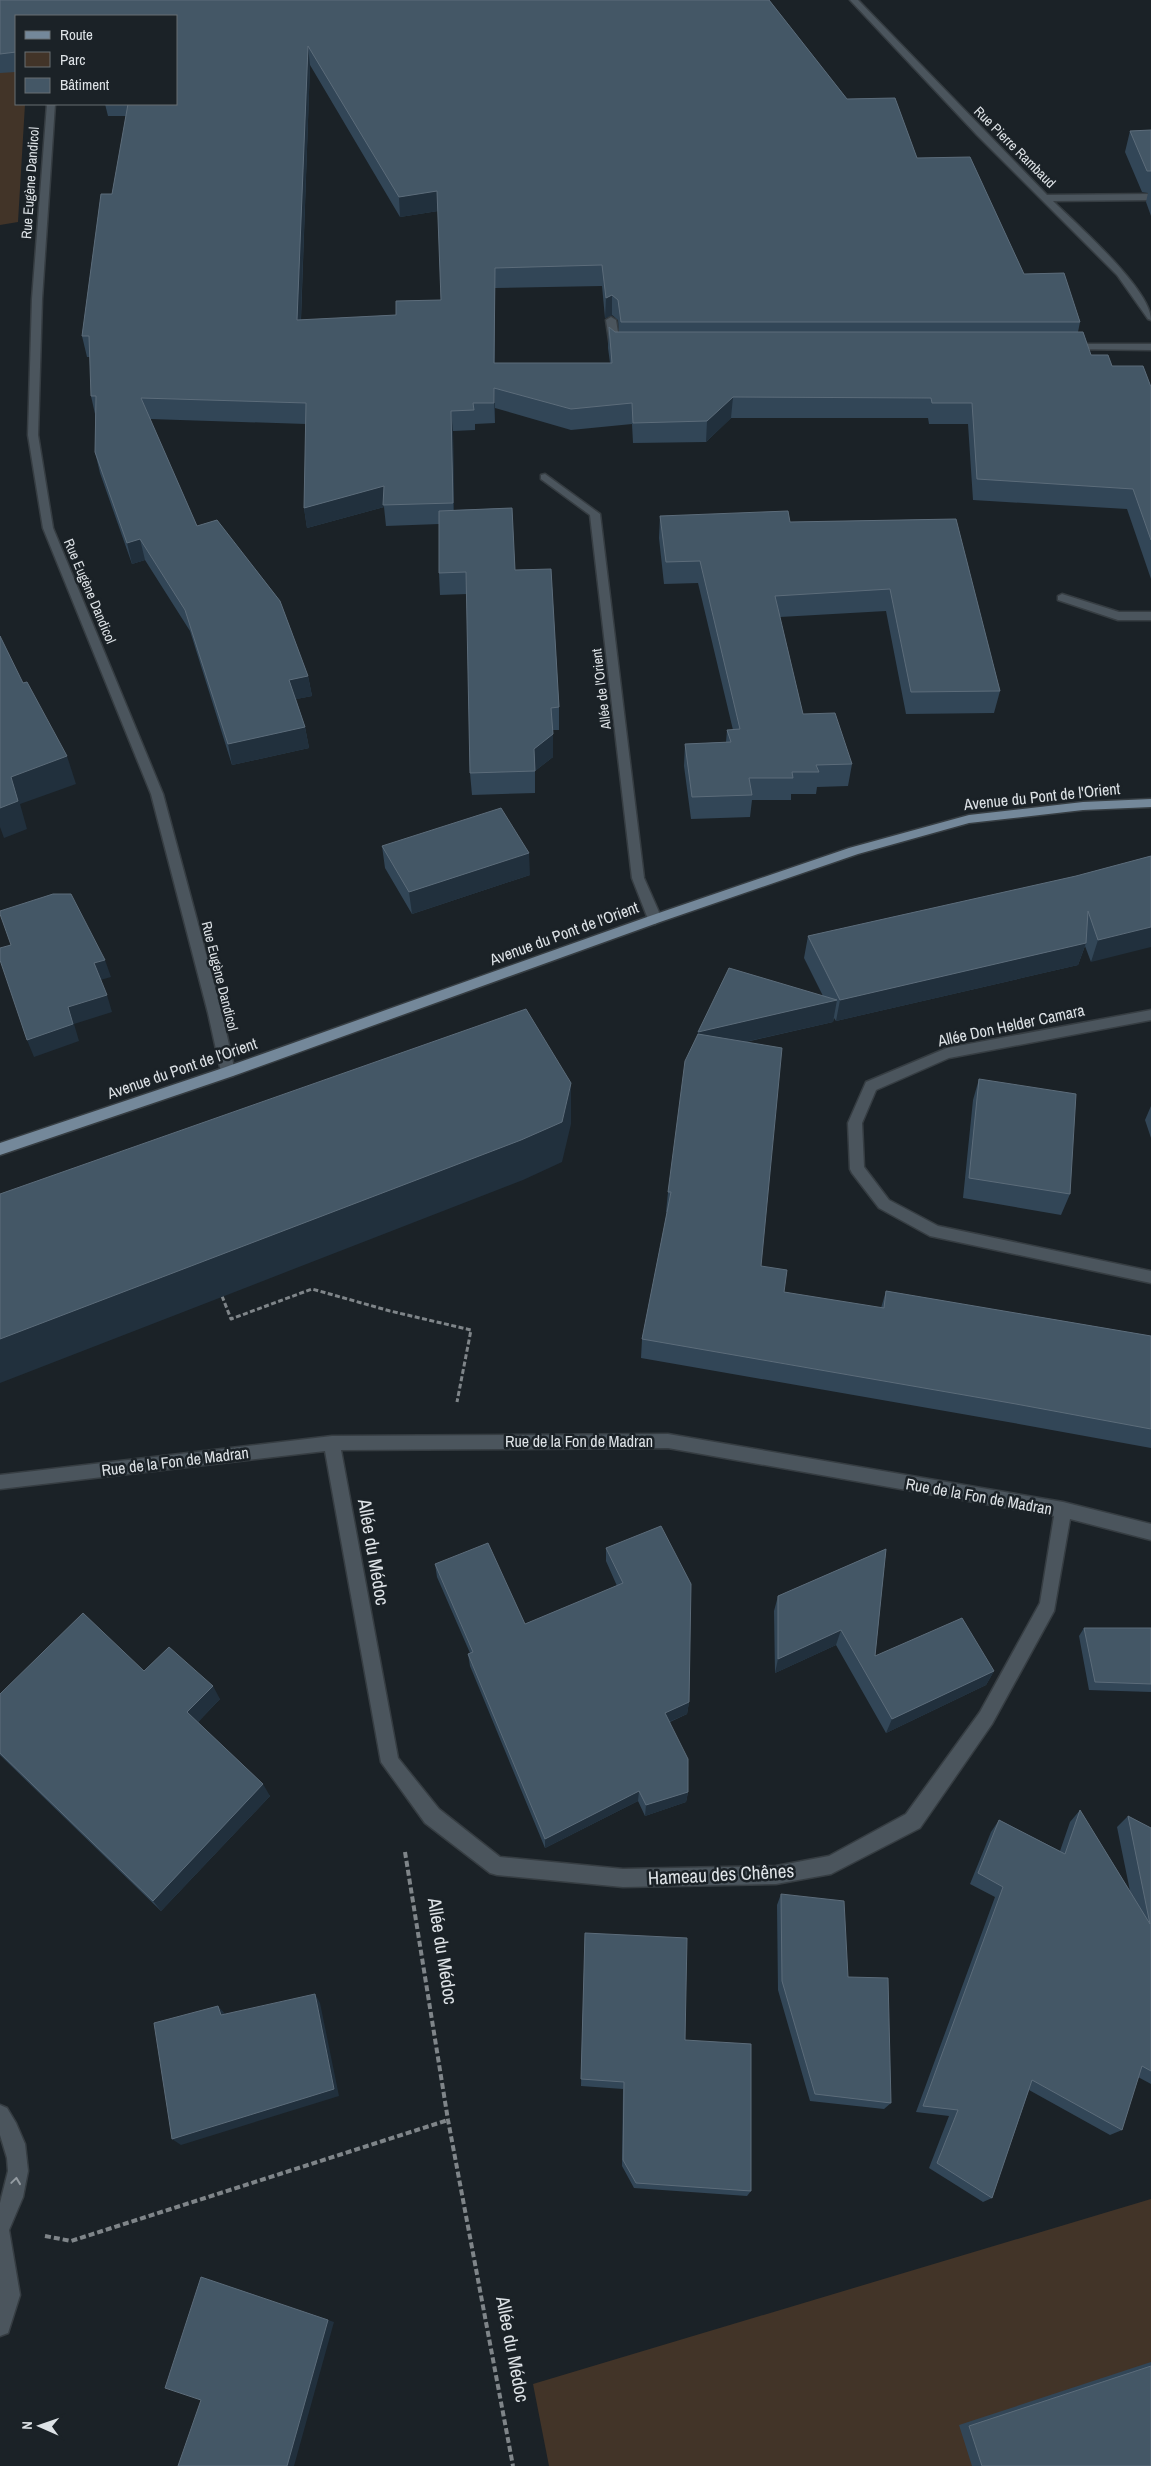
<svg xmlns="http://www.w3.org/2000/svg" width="1151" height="2466" viewBox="0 0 1151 2466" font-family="'Archivo Narrow',sans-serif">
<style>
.green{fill:#423428}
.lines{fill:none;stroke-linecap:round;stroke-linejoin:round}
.minor-casing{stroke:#363d42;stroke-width:3}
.major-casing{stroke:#363d42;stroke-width:3}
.path-far1{stroke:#7f8589;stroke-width:3;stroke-dasharray:5 2.5;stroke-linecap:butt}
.path{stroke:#7f8589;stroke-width:4;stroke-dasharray:6 3;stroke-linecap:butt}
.minor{fill:#4b555d;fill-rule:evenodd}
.major{fill:#74889a;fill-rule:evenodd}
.wall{fill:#324657;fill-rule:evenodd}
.shaded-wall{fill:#21303d}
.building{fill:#445766;stroke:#5c6c7a;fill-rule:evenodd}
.oneway{stroke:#949ca2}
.labels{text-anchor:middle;stroke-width:5;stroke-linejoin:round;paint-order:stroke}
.far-street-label{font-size:14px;fill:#dde2e6;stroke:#1b2227}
.street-label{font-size:16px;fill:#dde2e6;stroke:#1b2227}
.near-street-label{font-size:19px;fill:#dde2e6;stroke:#1b2227}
</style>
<rect width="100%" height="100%" fill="#1b2227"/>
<path class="green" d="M16,67V104H25L18,222L0,225V68Z
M1151,2199V2466H549L533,2384Z"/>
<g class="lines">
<g class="minor-casing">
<path id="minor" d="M850,0H858L1047,195L1151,194V200L1053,201C1076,224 1151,289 1151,320L1148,319L1117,275L977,135Z
M47,104H55L42,299L38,435L53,528L163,794L222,1013L235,1072L233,1076H223L221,1072L208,1013L151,794L43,528L28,435L32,299Z
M611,317L616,320L620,345L622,347L617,350L610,347L606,320Z
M1070,344H1151V350L1067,349L1065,347Z
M545,474L600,514L644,878L662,919L655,924L648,919L632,878L590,515L541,479V475Z
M1062,594L1119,612H1151V620H1118L1058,600V596Z
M1151,1010V1020L949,1058L876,1090L862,1123L864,1167L889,1200L938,1226L1151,1271V1283L930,1236L879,1208L852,1173L850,1169L848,1123L866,1082L947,1048Z
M668,1434L1063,1502L1151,1524V1540L1070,1519L1054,1611L992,1724L920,1828L831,1874L776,1884L623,1887L497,1875L490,1873L425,1823L381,1762L325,1451L0,1489V1475L332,1436ZM668,1448L1054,1516L1040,1603L980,1712L906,1814L829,1856L776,1866L623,1869L500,1857L439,1809L398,1758L341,1450Z
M0,2105L7,2108L16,2123L25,2144L28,2171L23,2197L9,2230L20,2295L8,2333L0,2336V2203L8,2171L7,2158L0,2135Z"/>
</g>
<g class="major-casing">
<path id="major" d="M1151,799V807L1083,810L969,823L858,854L660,922L233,1076L0,1155V1143L223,1068L650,916L849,848L969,815L1083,802Z"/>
</g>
<path class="path-far1" d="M222,1296L231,1319L312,1289L390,1311L471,1330L457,1402"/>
<path class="path" d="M405,1852L448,2120L513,2466
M45,2236L71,2241L448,2120"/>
<use href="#minor" class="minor"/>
<use href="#major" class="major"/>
</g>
<path class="wall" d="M0,0H769L847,99L895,98L917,158L970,157L1024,274L1064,273L1080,322L1078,332H1083L1091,355H1108L1112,366H1143L1151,387V579L1127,509L973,500L968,424H929L928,418H731L706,442L633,443L632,424L571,430L495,408V423L475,424V430L453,431L454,510L512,508L515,570L551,569L559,707V730H552L553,757L535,771V793L472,795L470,773L467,594L440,595L439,573V524L386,526L384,507L307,528L304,508L306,424L150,419L197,526L217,520L280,601L308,676L312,696L296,699L305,727L309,748L232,765L190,631L145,560L132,564L100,473L95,452V414L91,396L90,357H87L82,336L101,194H112L126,116H108L105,104H176V16H16V72L0,73ZM310,65L400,217L438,211L441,300L396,301V315L301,320ZM602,286L605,318L612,315L618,320L619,332H615L609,327L608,348L610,363H495V288Z
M1151,130V216L1146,202L1148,193L1142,192L1125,152L1130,131Z
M660,516L790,522L956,519L1000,691L994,713L906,714L886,611L780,617L803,714L852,764L848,786L817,787L816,794H791V800H752L750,817L691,819L684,766L685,744L726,742L727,730H733L698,583L664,584L659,538Z
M382,846L530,875L412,914L385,868Z
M1151,856L1091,962L1085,946L1078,965L836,1021L834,1018L833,1022L746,1042L761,1266L784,1292L881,1308L886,1291L1151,1336V1448L1008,1422L641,1358L642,1339L667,1212H666L668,1192L698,1032L823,996L804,958L808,936L1076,876Z
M979,1079L1070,1194L1061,1215L963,1198L973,1100Z
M1151,1106V1138L1145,1120Z
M606,1548L689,1702L687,1714L670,1722L688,1792L686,1802L645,1816L638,1801L545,1848L470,1666L468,1654L470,1653L437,1577L435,1564L525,1624L617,1586L606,1561Z
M886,1549L875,1656L994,1671L986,1685L886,1733L836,1645L775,1673L774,1611L778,1596Z
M1084,1628H1151V1692L1089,1690L1079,1636Z
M144,1671L220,1699L198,1722L270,1796L161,1911L0,1755V1694Z
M1080,1810L1130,1891L1117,1827L1128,1816L1151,1828V2084L1138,2077L1122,2130L1110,2135L1029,2090L992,2198L983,2202L929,2168L949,2116L916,2112L995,1897L970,1884L991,1832L999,1820L1060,1851L1070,1822Z
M781,1894L848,1977L891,2103L884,2109L810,2101L778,1990L777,1905Z
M585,1933L685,2040L751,2191L747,2196L634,2188L622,2166L623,2089L581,2086Z
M1151,2362V2466H972L959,2425Z"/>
<path class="shaded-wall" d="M308,46L310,65L300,340L297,320Z
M437,191L438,211L400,217L399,197Z
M495,268V383L494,363Z
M612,295V315L605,318L606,298Z
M494,388L495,408V423L494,403Z
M733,397L731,418L706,442L707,421Z
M451,411L453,431L454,524L453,503Z
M384,486V507L307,528L304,508Z
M140,539L145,560L132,564L127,543Z
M308,676L312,696L292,700L289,680Z
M305,727L309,748L232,765L228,744Z
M553,734V757L535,771L534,749Z
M67,756L76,784L20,804L27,829L4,838L0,827V808L11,777Z
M529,853L530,875L412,914L409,892Z
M1151,927V947L1091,962L1098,940Z
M1086,943L1078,965L836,1021L840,1000Z
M105,960L111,977L100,980L94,963Z
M107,995L112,1012L74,1024L79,1041L34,1057L27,1040L68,1007Z
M837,1000L833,1022L696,1053L698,1032Z
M571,1083V1124L562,1162L523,1180L0,1383V1339Z
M841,1630L836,1645L775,1673L778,1659Z
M994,1671L986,1685L886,1733L892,1719Z
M213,1686L220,1699L195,1725L187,1712Z
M689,1702L687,1714L664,1724L665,1713Z
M263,1784L270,1796L161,1911L153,1901Z
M639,1791L638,1801L545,1848V1839Z
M688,1792L686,1802L645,1816L646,1805Z
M315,1994L320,2003L339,2096L181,2145L172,2139Z
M218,2006L226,2015H221Z
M201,2277L334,2322L294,2466H287Z"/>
<path class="building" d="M0,0H769L847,99L895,98L917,158L970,157L1024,274L1064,273L1080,322H621L618,300L612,295L606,298L602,265L495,268L494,363H612L609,327L615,332H1083L1091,355H1108L1112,366H1143L1151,387V540L1133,489L977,479L972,403H932L931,398L733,397L707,421L633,423L632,403L571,409L494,388V403H473L474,410L451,411L453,503L383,505L384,486L304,508L306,403L141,398L197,526L217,520L280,601L308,676L289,680L305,727L228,744L185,610L140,539L127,543L95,452L96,396H91L89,336H82L101,194H112L128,104H176V16H16V52L0,54ZM308,46L399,197L437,191L441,300L396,301V315L297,320Z
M1151,130V171H1147L1130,131Z
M512,508L515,570L551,569L559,707L551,708L553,734L534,749L535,771L470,773L466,572L439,573V511Z
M788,511L790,522L956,519L1000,691L911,692L890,589L775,596L803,714L835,713L852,764L816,765L819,772H792L793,778H749L752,795L692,797L685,744L731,742L727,730L740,729L700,561L666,562L660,516Z
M0,636L23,683L27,682L67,756L11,777L18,801L0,808Z
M501,808L529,853L409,892L382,846Z
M1151,856V927L1098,940L1088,911L1086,943L840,1000L808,936L1076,876Z
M53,894H71L105,960L94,963L107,995L68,1007L73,1024L27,1040L0,960V948L11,945L0,914V911Z
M729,968L837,1000L698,1032Z
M526,1009L571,1083L562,1122L521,1140L0,1339V1194Z
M698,1034L782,1048L761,1266L787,1270L784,1292L884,1308L886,1291L1151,1336V1429L1016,1404L642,1339L671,1192H668L685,1061Z
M979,1079L1076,1094L1070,1194L969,1178Z
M661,1526L691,1584L689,1702L665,1713L688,1759V1792L646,1805L639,1791L545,1839L468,1654L473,1652L435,1564L488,1543L525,1624L623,1583L606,1548Z
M886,1549L875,1656L962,1618L994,1671L892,1719L841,1630L778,1659V1596Z
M83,1613L144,1671L169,1647L213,1686L187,1712L263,1784L153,1901L0,1753V1694Z
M1084,1628H1151V1684L1095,1682Z
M1080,1810L1150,1924L1128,1816L1151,1828V2071L1142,2066L1122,2130L1032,2080L992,2198L937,2163L958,2110L923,2106L1003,1887L978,1873L999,1820L1065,1854Z
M781,1894L844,1901L848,1977L888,1978L891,2103L815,2094L782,1981Z
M585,1933L687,1938L685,2040L751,2044V2191L636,2183L623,2160L624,2082L581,2079Z
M315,1994L334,2089L172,2139L154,2023L218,2006L221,2015Z
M201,2277L328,2320L287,2466H178L201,2400L165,2388Z
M1151,2366V2466H982L969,2426Z"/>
<defs><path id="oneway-chevron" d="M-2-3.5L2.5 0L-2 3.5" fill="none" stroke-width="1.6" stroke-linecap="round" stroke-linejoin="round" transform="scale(1.25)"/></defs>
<use class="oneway" href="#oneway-chevron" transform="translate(16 2181) rotate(-82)"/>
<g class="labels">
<g class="far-street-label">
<text transform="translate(1015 147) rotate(45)" y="5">Rue Pierre Rambaud</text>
<text transform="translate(30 183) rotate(-86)" y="5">Rue Eugène Dandicol</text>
<text transform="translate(90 591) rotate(67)" y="5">Rue Eugène Dandicol</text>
<text transform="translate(601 689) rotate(-97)" y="5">Allée de l'Orient</text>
<text transform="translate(220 976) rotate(76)" y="5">Rue Eugène Dandicol</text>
</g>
<g class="street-label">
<text transform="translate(1042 796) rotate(-6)" y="6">Avenue du Pont de l'Orient</text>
<text transform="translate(564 933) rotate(-20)" y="6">Avenue du Pont de l'Orient</text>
<text transform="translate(1011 1025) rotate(-12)" y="6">Allée Don Helder Camara</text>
<text transform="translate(182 1068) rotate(-19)" y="6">Avenue du Pont de l'Orient</text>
<text x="579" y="1447">Rue de la Fon de Madran</text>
<text transform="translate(175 1461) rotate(-7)" y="6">Rue de la Fon de Madran</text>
<text transform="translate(979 1496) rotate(10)" y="6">Rue de la Fon de Madran</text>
</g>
<g class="near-street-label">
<text transform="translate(374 1552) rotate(80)" y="7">Allée du Médoc</text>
<text transform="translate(721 1874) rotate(-3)" y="7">Hameau des Chênes</text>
<text transform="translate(443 1951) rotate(81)" y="7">Allée du Médoc</text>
<text transform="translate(513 2349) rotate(79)" y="7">Allée du Médoc</text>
</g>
</g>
<rect x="15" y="15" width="162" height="90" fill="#1b2227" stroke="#696f73"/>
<rect x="25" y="31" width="25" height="8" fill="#74889a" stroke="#696f73"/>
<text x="60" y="40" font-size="15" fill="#dde2e6">Route</text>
<rect x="25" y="52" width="25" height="15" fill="#423428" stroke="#696f73"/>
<text x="60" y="65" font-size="15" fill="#dde2e6">Parc</text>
<rect x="25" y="78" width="25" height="15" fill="#445766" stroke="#696f73"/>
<text x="60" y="90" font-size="15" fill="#dde2e6">Bâtiment</text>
<g transform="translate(40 2426) rotate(272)" stroke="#1b2227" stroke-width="4" paint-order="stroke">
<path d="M0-4L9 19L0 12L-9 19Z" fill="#dde2e6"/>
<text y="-8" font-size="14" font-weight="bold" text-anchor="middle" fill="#dde2e6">N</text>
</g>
</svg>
